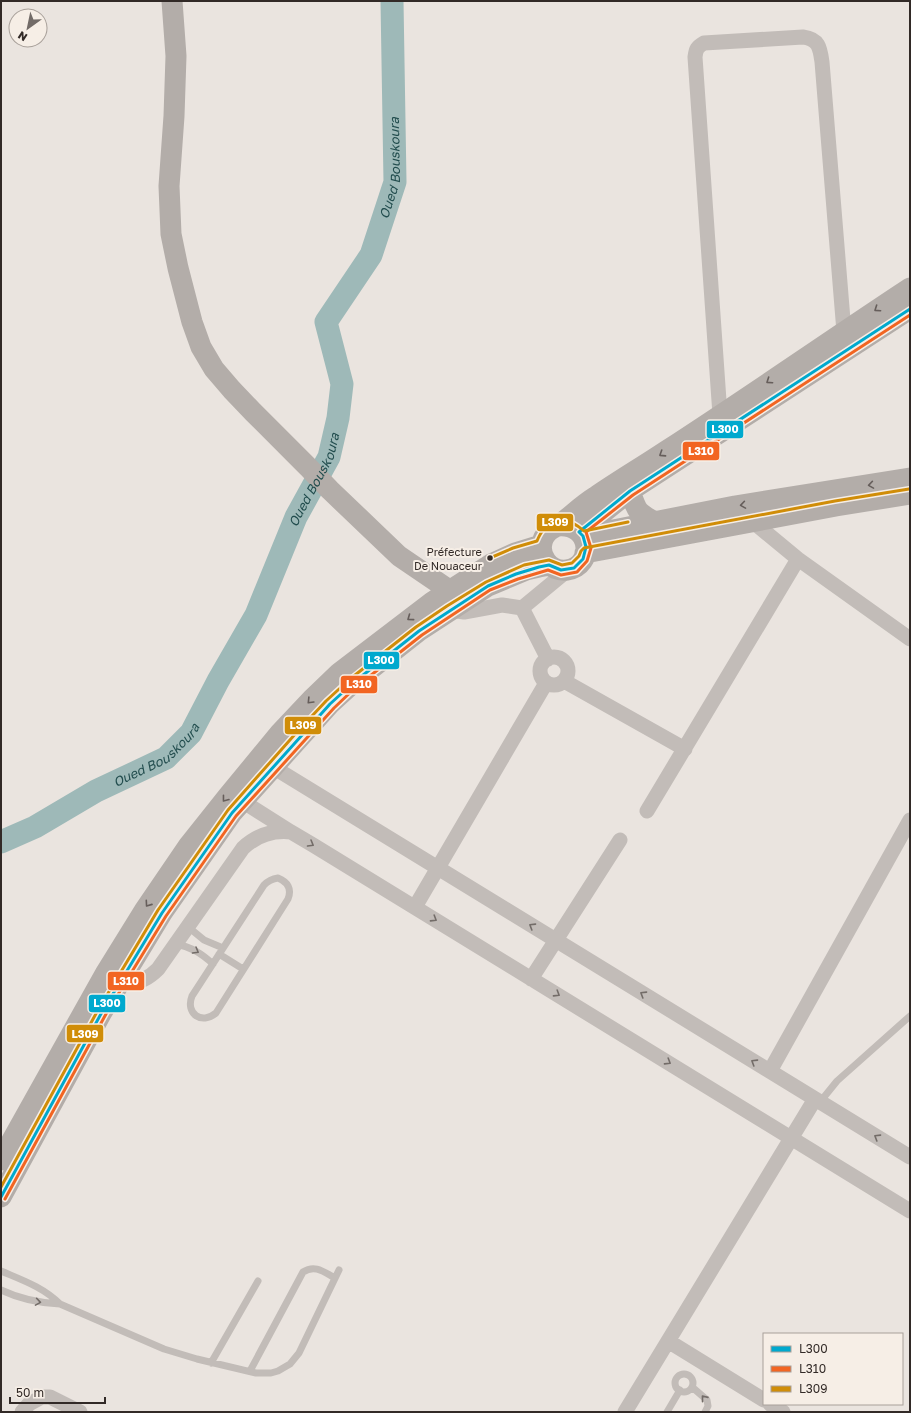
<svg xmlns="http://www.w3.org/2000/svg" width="911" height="1413" viewBox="0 0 911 1413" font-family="'Golos Text',sans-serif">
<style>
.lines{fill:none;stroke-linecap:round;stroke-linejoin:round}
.river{stroke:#9eb9b8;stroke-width:23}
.lane{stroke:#c2bcb8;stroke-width:7}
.street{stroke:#c2bcb8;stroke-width:15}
.secondary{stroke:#b3ada9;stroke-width:21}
.bus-1-casing{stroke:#f6eee6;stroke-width:6}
.bus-2-casing{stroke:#f6eee6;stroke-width:6}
.bus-3-casing{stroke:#f6eee6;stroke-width:6}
.bus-1{stroke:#00a9ce;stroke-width:3}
.bus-2{stroke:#f26522;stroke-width:3}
.bus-3{stroke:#d08d08;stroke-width:3}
.oneway{stroke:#665e5b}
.oneway2{stroke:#736c68}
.bus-dot{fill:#322a27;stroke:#f6eee6;stroke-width:1.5}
.labels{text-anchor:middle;stroke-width:4;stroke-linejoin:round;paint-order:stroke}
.bus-label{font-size:11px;fill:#322a27;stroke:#f6eee6;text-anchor:end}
.water-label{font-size:13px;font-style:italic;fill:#224d4e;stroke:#f6eee6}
.line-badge{stroke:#f6eee6;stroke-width:1.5}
.badge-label{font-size:11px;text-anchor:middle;font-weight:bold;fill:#fff}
</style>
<rect width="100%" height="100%" fill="#eae4df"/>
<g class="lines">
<path class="river" id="s1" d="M1,842L35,827L96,791L166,758L191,733L218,681L256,615L296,517L329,457L338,418L342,384L326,322L371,255L395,182L392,1"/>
<path class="lane" d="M278,878C288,882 292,889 288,899L216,1013C202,1025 185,1014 192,996L264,885C268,881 272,879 278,878Z
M187,926L204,940L223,948
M176,944C191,947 201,953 213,964
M219,954L243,969
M820,1102L837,1081L910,1016
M1,1271C22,1280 43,1287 60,1304C39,1303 20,1299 1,1290
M60,1304L164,1349L197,1359L256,1373H271L278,1371L290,1364L299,1353L339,1270
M211,1363L258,1281
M250,1371L303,1272C315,1264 324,1272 335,1278
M675 1383a9 9 0 1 1 18 0a9 9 0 1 1-18 0Z
M692,1387L707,1400L708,1406L705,1412
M667,1412L680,1390"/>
<path class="street" d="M720,415L695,57C696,49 697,47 704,43L803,37C819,39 820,48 822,62L844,332L847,340
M752,521L798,559L910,639
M522,608L548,659
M450,610L464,612L502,605L522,608L568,570
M540 671a14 14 0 1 1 28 0a14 14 0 1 1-28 0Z
M564,681L685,749
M273,767L910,1157
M242,801L291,832L313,845L910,1211
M647,811L798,559
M415,907L546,683
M113,978C130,987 145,982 158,969L243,848C257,835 272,830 291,832
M531,979L620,840
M770,1071L910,820
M668,1341L764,1400
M770,1404L783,1412
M22,1412L29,1404L42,1397H50L80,1412
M625,1412L815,1099"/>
<path class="secondary" d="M172,1L176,56L174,116L169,186L171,234L178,268L192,322L201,347L214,369L232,390L253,412L308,467L330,490L399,556L449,590
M630,491C637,511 636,512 655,522
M558,526C592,523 595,566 567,570C559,571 551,568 546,561C539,552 540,539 549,531C552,528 556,527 559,525C571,516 582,505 595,497C618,481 642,467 666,451C748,398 828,342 910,288
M579,532L630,491L910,309
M583,536L735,506L910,478
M585,553L836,506L910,494
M1,1160L105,974L144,911L189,845L228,796L280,733L313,698L339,673L432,602L491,564L515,553L541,545
M1,1197L102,1012L162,913L232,813L330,704L353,683L419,631L488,586L526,570L539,567L549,565"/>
<g class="bus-1-casing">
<path id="bus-1" d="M1,1197L102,1012L162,913L232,813L330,704L353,683L419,631L488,586L516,574L539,567L549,565L561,570L574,568L583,559L586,547L583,536L579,532L630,491L910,309"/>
</g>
<g class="bus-2-casing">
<path id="bus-2" d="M5,1199L106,1014L166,916L236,816L334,708L356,687L422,635L490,590L518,579L548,570L561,575L577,572L587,561L591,548L586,532L633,495L910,315"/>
</g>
<g class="bus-3-casing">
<path id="bus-3" d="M490,558L513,548L537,541C546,518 567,515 584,531L628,522
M1,1187L98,1010L158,910L228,810L297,732L326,701L350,679L416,627L447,606L486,582L524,565L549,560L562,565L572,563L579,556L581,551L584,548L835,501L909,489"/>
</g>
<use href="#bus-1" class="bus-1"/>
<use href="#bus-2" class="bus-2"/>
<use href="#bus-3" class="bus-3"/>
</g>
<defs><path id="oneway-chevron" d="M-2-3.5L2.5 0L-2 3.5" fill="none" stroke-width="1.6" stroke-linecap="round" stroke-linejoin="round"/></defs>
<g class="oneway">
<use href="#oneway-chevron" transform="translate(877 309) rotate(146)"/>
<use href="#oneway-chevron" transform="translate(769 381) rotate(146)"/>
<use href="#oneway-chevron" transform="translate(662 454) rotate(147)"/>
<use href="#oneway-chevron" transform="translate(871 485) rotate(171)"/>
<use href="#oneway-chevron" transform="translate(743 505) rotate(171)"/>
<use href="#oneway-chevron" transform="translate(410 618) rotate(144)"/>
<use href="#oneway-chevron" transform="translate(310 701) rotate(134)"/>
<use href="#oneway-chevron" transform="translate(225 799) rotate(128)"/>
<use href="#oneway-chevron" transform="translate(148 904) rotate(125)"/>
</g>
<g class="oneway2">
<use href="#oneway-chevron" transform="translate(311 844) rotate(30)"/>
<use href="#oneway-chevron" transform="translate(434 919) rotate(32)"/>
<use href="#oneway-chevron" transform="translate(532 926) rotate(-148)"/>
<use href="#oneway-chevron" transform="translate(196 951) rotate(30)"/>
<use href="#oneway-chevron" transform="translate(557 994) rotate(32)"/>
<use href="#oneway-chevron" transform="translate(643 994) rotate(-148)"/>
<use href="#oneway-chevron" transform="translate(668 1062) rotate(32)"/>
<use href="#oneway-chevron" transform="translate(754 1062) rotate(-148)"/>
<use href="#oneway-chevron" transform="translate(877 1137) rotate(-148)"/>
<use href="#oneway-chevron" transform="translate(38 1302) rotate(9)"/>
<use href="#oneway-chevron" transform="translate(704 1398) rotate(-129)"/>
</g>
<circle class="bus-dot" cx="490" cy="558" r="3.5"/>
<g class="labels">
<g class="bus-label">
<text x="482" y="556">Préfecture<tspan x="482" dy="14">De Nouaceur</tspan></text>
</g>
<g class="water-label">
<text dy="5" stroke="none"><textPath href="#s1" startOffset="839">Oued Bouskoura</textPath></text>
<text dy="5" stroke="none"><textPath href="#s1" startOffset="503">Oued Bouskoura</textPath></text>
<text dy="5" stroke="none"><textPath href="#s1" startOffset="179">Oued Bouskoura</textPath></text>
</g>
</g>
<g class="line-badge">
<rect x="706" y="420" width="38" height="19" rx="4" fill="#00a9ce"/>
<rect x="682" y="441" width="38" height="20" rx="4" fill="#f26522"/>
<rect x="536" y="513" width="38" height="19" rx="4" fill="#d08d08"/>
<rect x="363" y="651" width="37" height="19" rx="4" fill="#00a9ce"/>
<rect x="340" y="675" width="38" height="19" rx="4" fill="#f26522"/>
<rect x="284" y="716" width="38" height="19" rx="4" fill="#d08d08"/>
<rect x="107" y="971" width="38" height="20" rx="4" fill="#f26522"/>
<rect x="88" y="994" width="38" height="19" rx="4" fill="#00a9ce"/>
<rect x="66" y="1024" width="38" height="19" rx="4" fill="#d08d08"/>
</g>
<g class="badge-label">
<text x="725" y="433">L300</text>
<text x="701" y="455">L310</text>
<text x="555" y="526">L309</text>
<text x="381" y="664">L300</text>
<text x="359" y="688">L310</text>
<text x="303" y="729">L309</text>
<text x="126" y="985">L310</text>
<text x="107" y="1007">L300</text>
<text x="85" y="1038">L309</text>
</g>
<rect width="911" height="1413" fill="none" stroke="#322a27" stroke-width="4"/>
<rect x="763" y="1333" width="140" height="72" fill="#f6eee6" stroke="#a8a09a"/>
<rect x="771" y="1346" width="20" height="6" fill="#00a9ce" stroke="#a8a09a"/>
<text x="799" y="1353" font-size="12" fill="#322a27">L300</text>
<rect x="771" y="1366" width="20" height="6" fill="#f26522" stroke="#a8a09a"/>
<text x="799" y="1373" font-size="12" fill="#322a27">L310</text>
<rect x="771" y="1386" width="20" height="6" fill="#d08d08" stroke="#a8a09a"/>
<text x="799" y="1393" font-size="12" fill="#322a27">L309</text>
<g transform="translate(28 28) rotate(213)"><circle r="19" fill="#f6eee6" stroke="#a8a09a"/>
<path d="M0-3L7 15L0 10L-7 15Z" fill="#726b67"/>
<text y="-6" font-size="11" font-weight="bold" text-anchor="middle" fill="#322a27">N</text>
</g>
<path d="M10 1397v6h95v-6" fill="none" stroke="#322a27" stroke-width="2"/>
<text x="16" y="1397" font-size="12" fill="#322a27" stroke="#f6eee6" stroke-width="3" paint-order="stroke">50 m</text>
</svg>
